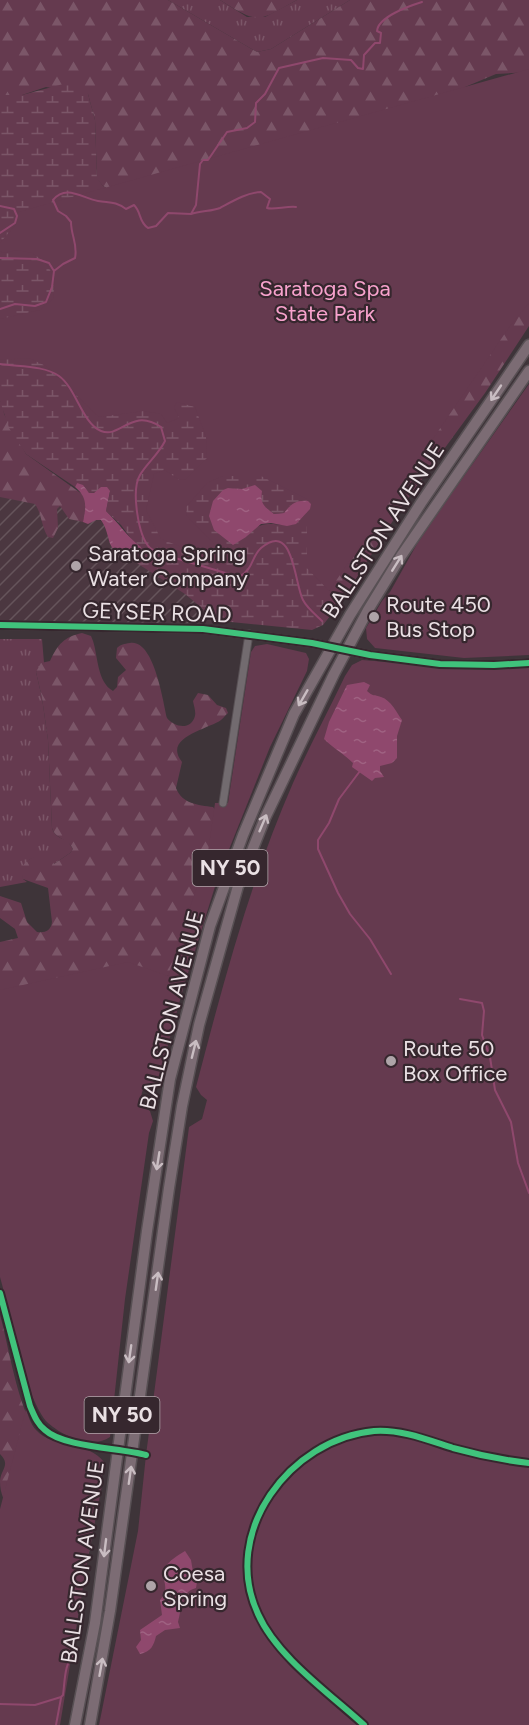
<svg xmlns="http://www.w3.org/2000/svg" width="529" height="1725" viewBox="0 0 529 1725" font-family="Figtree,sans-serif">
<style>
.industrial{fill:url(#industrial-furrows)}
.grass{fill:url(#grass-tufts)}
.forest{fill:url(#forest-firs)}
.wetland{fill:url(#wetland-marsh);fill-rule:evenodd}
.green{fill:#653a4f}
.water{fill:url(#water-ripples)}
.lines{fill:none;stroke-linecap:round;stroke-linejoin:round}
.stream{stroke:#8f486d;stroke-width:2}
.minor-casing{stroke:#585054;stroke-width:9}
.tertiary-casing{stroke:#585054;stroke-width:10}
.trunk-casing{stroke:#585054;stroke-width:13}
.minor{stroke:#726b6f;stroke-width:7}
.tertiary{stroke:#726b6f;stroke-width:8}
.trunk{stroke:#7c6c74;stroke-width:10}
.cycleway-casing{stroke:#36272e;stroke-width:10}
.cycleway{stroke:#40c37c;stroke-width:6}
.oneway{stroke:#c9bdc2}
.poi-dot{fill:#aea4a8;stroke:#36272e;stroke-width:2}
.labels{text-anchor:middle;stroke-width:4.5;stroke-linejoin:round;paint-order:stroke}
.shield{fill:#36272e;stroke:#b4a8ad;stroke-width:1.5}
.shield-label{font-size:21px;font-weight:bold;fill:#eae0e4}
.park-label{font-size:22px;fill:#f8a2cd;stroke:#36272e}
.street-label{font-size:22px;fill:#eae0e4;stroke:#36272e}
.poi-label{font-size:22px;fill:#eae0e4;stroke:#36272e;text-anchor:start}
</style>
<defs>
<pattern id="industrial-furrows" width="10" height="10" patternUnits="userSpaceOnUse" patternTransform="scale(1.5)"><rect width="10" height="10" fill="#4b3740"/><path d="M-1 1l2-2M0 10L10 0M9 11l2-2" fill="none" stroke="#65545b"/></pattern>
<pattern id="grass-tufts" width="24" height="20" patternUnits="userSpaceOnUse" patternTransform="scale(1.5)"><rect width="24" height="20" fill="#653a4f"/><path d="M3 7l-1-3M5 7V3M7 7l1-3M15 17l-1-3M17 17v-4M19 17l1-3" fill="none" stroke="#7b5668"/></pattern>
<pattern id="forest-firs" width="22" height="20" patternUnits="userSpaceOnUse" patternTransform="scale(1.5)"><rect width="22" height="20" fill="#653a4f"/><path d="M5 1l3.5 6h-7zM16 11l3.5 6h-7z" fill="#7b5668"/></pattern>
<pattern id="wetland-marsh" width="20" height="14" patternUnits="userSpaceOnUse" patternTransform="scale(1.5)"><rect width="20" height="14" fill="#653a4f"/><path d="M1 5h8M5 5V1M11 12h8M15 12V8" fill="none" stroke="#7b5668"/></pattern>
<pattern id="water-ripples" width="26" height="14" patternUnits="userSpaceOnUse" patternTransform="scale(1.5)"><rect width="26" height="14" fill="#8f486d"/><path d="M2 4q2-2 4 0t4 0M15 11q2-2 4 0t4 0" fill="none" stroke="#9f6282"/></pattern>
</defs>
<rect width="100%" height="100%" fill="#3e3439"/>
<path class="industrial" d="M0,429L29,465L206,603L215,624L0,621Z"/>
<path class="grass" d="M168,0H220L247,17H265L297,0H350L271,49L257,52Z
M0,639H42L44,663L36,672L42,698L48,740L52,828C54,835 60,839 67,840L73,849L70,853L54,864L35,857C23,862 23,866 23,879L27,882L0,887Z"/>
<path class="forest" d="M0,0H168L257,52L271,49L350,0H529V72L496,74L465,87L529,267V326L485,393L401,508L342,601L327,588L112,191L103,186L97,179L95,120L88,94L46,87L22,95H0Z
M220,0H297C257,22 260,25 220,0Z
M0,401L3,404L4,414L26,454L82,494L87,503L83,522L69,519L60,506L57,509L58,528L53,538L48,537C41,526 42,514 35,504L0,497Z
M82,633L91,636L93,641C98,656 97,682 113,691L117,687L118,677L126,670L116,658L117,648C121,644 124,644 130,643C154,639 163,701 167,718C174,727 191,731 195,716C196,712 194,706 193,701L198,693L208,695L217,705L226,708L228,713C225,715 224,718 221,720C209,729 162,737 182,762L176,788C182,804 198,805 213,807L216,811L211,841L178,973L0,1022V942L18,938L15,929L0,918V896L21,903L27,922L37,932C45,933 51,931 52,922L48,888L23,879L21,869C26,859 38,853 49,855L54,864L70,853L73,849C68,838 56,840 52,828L48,740L42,698L36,672L41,663L50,661C58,644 64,637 82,633Z
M0,1315C8,1343 18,1409 36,1431C46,1442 87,1458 102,1465V1485L89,1553L85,1556L4,1500C1,1493 0,1488 0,1481C1,1469 11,1465 0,1454Z"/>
<path class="wetland" d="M67,83L81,87L88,94L95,120L97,178L103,186L112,191L181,393L306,478L327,588L342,601L323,625L312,630L211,620L202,608L185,594L132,560V556L141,552L121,525L106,511L110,492L89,493L77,483L75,487L26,454L9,428L0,401V95H22ZM228,488C251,490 257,501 274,514L284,513L290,505L303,516L296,524C273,528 264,516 246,537Z"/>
<path class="green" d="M529,69V303L510,326L329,591L307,568V499L261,476H223L207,483L186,507L187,516L215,545V560L161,539L146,510L154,474L165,470L179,480L186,479L207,458L206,437L195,407L177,402L174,407L179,418L167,423L161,414L144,411L99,417L46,366L29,358L0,360V319L40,310L53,299L55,278L45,262L32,253L17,250L3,253L0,251V243L16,224L15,213Z
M529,384V655L464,658L375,648L367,639L366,628L382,601L390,592L417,544L450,496Z
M267,644L306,653L309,659L307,671L270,747L218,877L183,989L165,1056L161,1079L154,1086L143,1089L139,1104L150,1111L153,1121L149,1133L125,1299L110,1437C92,1450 60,1435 46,1421C40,1414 36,1404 32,1396L0,1277V990L128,962L168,976L208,852L215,803H228L251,652L255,646Z
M362,660L464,668H529V1725H99L138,1531L146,1455L189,1127L202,1119L207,1100L201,1095L196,1087C223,984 250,881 293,783C309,747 328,712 345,676L352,665Z
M26,1409C28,1415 31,1425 36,1430C53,1449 89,1441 104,1462L60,1725H0V1509Z"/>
<path class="water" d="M77,483L83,485L89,493H94L101,487H107L110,491L106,511C118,522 129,539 141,547L142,552L132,556C103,554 113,537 101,520H96L88,524L83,522C86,507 88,498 75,487Z
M255,485L262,491C260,504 264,506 274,514L284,513C291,504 296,500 308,501L311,504L310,509L296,524L287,526L271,523L261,524L246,537L233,545L214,530L209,516L213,501L223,490L228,488L242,489Z
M364,682L370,685L367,691C373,697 374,694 381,697C391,700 397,713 402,720L397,736V758L392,763L380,766V771L384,777L375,778L372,781L352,767L353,763C344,754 333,748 324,739L329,722L347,685Z
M185,1551L191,1560L193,1572L198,1576L196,1588C180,1592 182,1608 178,1622L180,1628L165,1630L156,1636C154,1645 151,1652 140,1654L136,1647L141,1640L140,1630L162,1615L160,1600C177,1580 144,1575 185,1551Z"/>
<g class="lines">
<path class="stream" d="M0,206L14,209L17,216L15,223L0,233
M191,214C200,211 213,211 220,208C233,201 246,193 261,192L270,199L267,208C273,210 287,206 296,207
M0,258L37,259L49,263L54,271L52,287L46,302L35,306L15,304L0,309
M54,271L63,264L75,258C78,244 71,236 71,222L66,216L58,211L53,200C66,184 82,198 98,201C110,203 115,201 126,209L134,205C142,213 138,221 148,228L156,226L168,213L191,214L196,205L200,164L203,160H208L227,132L247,128L255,122L256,103L265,94L279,68L323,58L351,60L358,68L363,69L364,55L375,43H380L381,33L377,31C378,17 409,6 422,2
M0,364C18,367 43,365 59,376C76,388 82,423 101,431C121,439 131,407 161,427L165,441C158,455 147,463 140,475C131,490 138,536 150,548C152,550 155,551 158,553L239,577C254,569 251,557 261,548C294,520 294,583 303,600C307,608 316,615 322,621
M360,771L339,799L329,823L318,840V849L338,893L350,914L370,939L391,974
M460,999L482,1003L484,1011L482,1035L490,1057L495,1090L511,1122L518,1163L529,1193
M0,1704L35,1705L61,1697L63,1695C65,1681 64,1663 75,1653
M56,1725L61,1698"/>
<g class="minor-casing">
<path id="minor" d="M223,803L249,634
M0,1293L30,1406C34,1415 37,1424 45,1430C63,1447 120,1448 146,1455
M364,1725C329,1693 277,1657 258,1614C220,1532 290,1439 374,1431C401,1429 428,1440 453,1448C478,1455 503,1460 529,1463"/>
</g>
<g class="tertiary-casing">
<path id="tertiary" d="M0,625L203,629L312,643L370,655L440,664L494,665L529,663"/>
</g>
<g class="trunk-casing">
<path id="trunk" d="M75,1725L95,1623L147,1231L170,1079L210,926L243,835L294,714L350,615L421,503L529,345
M90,1725L110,1611L169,1188L182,1106L199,1025L238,886L265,818L334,674L368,610L401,556L529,371"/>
</g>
<use href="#minor" class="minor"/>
<use href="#tertiary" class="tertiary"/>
<use href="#trunk" class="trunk"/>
<g class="cycleway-casing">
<path id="cycleway" d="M0,625L203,629L312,643L370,655L440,664L494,665L529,663
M0,1293L30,1406C34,1415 37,1424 45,1430C63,1447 120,1448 146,1455
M364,1725C329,1693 277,1657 258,1614C220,1532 290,1439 374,1431C401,1429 428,1440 453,1448C478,1455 503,1460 529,1463"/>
</g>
<use href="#cycleway" class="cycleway"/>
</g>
<defs><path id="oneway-shaft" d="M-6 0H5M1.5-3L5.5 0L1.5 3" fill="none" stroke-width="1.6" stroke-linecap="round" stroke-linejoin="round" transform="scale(1.5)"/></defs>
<g class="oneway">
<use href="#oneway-shaft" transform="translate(496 393) rotate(124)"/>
<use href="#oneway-shaft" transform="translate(397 563) rotate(-58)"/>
<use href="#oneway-shaft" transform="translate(303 698) rotate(120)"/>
<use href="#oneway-shaft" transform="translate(263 823) rotate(-67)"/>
<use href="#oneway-shaft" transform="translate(194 1049) rotate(-76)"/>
<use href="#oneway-shaft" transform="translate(158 1161) rotate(99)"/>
<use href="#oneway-shaft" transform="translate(157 1281) rotate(-82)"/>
<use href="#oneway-shaft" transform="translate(130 1354) rotate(98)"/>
<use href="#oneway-shaft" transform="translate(130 1475) rotate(-82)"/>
<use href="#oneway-shaft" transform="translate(105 1548) rotate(97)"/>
<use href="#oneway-shaft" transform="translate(101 1667) rotate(-80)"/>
</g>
<g class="poi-dot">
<circle cx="76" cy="566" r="6"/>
<circle cx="374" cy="617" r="6"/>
<circle cx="391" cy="1061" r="6"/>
<circle cx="151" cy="1586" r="6"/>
</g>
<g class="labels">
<g class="shield">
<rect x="192.5" y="850" width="75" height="36" rx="4.5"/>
<rect x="84.5" y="1397" width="75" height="36" rx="4.5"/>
</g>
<g class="shield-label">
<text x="230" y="875">NY 50</text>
<text x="122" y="1422">NY 50</text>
</g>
<g class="park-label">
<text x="325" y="296">Saratoga Spa<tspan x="325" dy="25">State Park</tspan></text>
</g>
<g class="street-label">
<text transform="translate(383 530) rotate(-57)" y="8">BALLSTON AVENUE</text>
<text transform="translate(157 612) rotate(2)" y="8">GEYSER ROAD</text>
<text transform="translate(171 1010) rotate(-76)" y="8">BALLSTON AVENUE</text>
<text transform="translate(82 1562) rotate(-82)" y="8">BALLSTON AVENUE</text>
</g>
<g class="poi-label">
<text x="88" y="561">Saratoga Spring<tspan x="88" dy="25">Water Company</tspan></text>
<text x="386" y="612">Route 450<tspan x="386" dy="25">Bus Stop</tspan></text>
<text x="403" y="1056">Route 50<tspan x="403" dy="25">Box Office</tspan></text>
<text x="163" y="1581">Coesa<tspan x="163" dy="25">Spring</tspan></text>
</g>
</g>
</svg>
